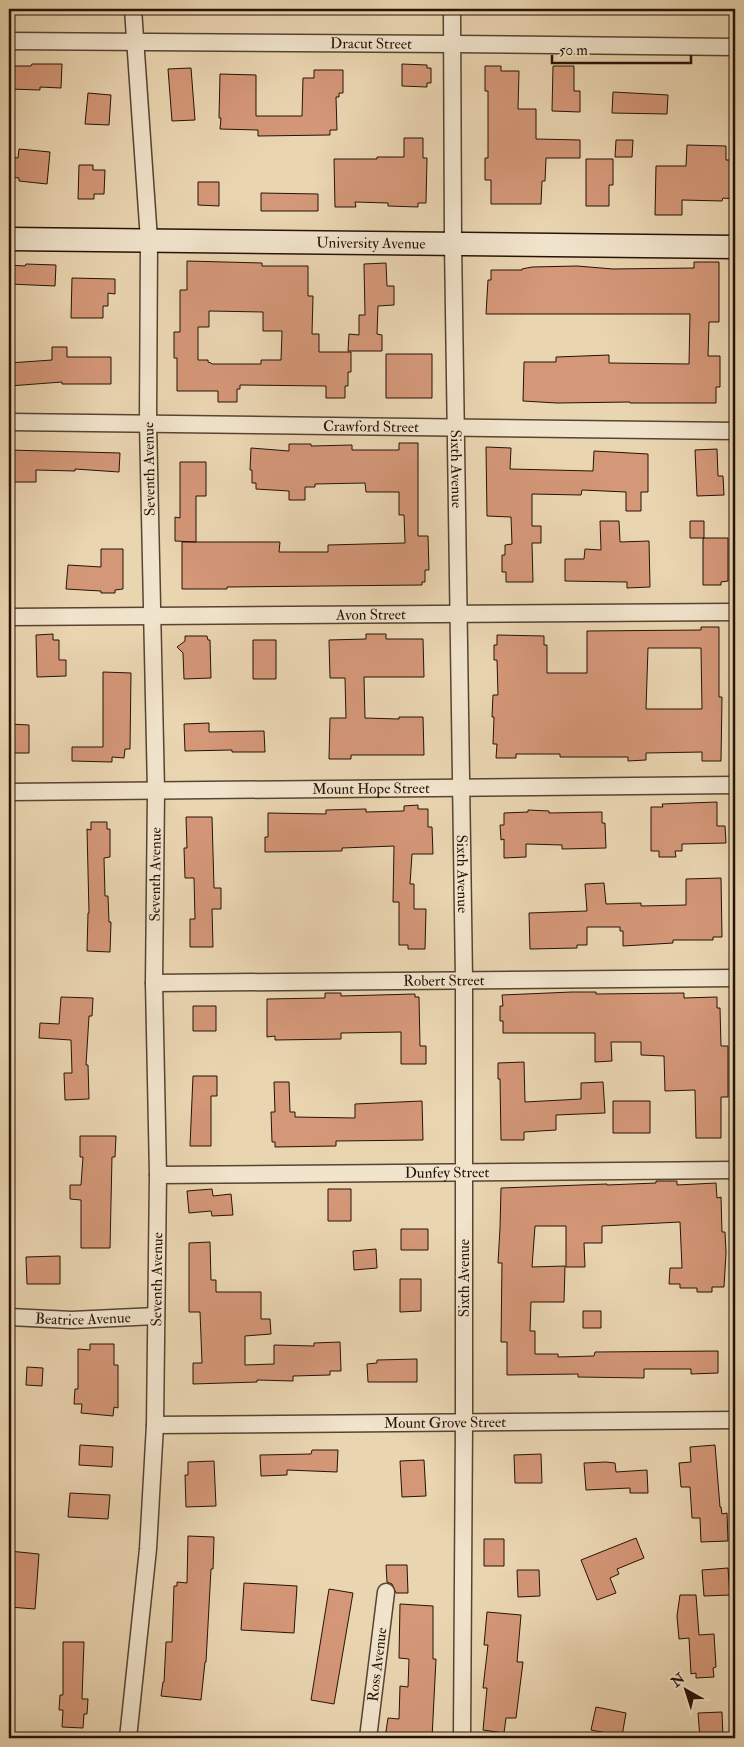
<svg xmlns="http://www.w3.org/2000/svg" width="744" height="1747" viewBox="0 0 744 1747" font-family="'IM FELL Double Pica',serif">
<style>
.building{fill:#d49778;stroke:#261306;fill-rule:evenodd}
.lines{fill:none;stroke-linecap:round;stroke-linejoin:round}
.street-casing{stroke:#574431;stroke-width:19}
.secondary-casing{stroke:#261306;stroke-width:25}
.street{stroke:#f1e4cc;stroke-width:16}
.secondary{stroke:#f1e4cc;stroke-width:22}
.labels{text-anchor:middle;stroke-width:4;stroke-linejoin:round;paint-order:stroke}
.street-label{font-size:15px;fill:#261306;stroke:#f1e4cc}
</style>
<rect width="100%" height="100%" fill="#ead5b1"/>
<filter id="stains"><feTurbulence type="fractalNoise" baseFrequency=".004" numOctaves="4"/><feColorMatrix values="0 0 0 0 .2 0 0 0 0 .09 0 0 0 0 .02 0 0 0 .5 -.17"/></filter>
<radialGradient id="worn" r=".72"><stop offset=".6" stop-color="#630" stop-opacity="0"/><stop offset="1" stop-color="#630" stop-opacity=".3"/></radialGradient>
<path class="building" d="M32,64H62L61,88L40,87V90L9,89V66H31Z
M402,64L427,65V68H431V83H427V87L402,86Z
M485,66H501V71H519L518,109H536V139L580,140V158H546L545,181H542L541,204H491V180H485V158H488V91H485Z
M553,66H574V91H580V112L552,111Z
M191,68L195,120L172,121L168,69Z
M314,70H343V93H339V97H336L337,130H330V135L258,136V130L220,129L221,118H219L220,74L256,75V116H302L303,78H314Z
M613,92L668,95L667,114L612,113Z
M88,93L111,95L109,125L85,124Z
M404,138H423V158H427L426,203H418V207L388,206V203L355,202L356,207H335L334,159H377V157H404Z
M616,140H633L632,157H615Z
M687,145L726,146V160H730V165L735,166V199L723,198L722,201L682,200V215H655L656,166H686Z
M19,149L50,152L47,184L19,181V178L9,177V157L18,158Z
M586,159H613V185H609V206H586Z
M79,165H93V170H105L104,194H94V199H78Z
M198,182H219V206L198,205Z
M261,193L318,194V211H261Z
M187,261L262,263V266H308V296H313L312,334H319V352H351V372H348V386H345V398H326V386L240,385V389H237V402H218V391H177V358H174V332H180V290H187ZM209,311L263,312V331H282L281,360H261V364H212L211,363L208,362V360H198V327H209Z
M694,262H719V322H709L708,356H720V387H716V403H630V402L557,403L523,401L524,362H556V357L609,355V363L689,364L690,314H486L488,280H491V270H522V269L532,267L577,266L613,269L694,268Z
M386,263L387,286H394V305L378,306L377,334L382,335V351H348L349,334L359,335V315H365L364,264Z
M26,264L56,265L55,286L9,284V265L25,266Z
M72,278L115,279V294L108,293V306H103V318H71Z
M52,347H67V357H111V384H62V382L9,386V363L52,360Z
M386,354H432V398H386Z
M399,443H418V536H428L429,570H425V582H422V585L227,587V589H182V542H280L279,552H328V545L405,543L404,515H399V492H366L365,483L315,484V487H305V500H289V491L256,489V483H252V470H250L251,448L289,451V444H311V446L352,445V450H399Z
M486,447L511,448L510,469L593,471L594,451L648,454V492H641V511H626V492L582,490L581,495L532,494V526H541V543H532L533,582H506V572H502V555H505V545L512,544L511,517L487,516Z
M717,449L718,476H723L724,495L697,496L695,450Z
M9,450L120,453L119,472L75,469V471L36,470V482H9Z
M180,462H206V496H196V542L175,541V517L180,518Z
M600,521H619L620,542L649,541L650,587L627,588V582L565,581V559H584L585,549L601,550Z
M690,521H704V538H690Z
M703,538H728V581L721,582V585H703Z
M101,549H123V589L115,590V593H101V591L66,589L68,565L101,567Z
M701,627H719V697H722L721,761H702V752L646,753V760L628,761V757H560V754H516V758H496L497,744H493L494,717H492L493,695H498L497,660H494V645H497V635L544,636V645H547V673H587V631L701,630ZM648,648H701L702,709H646Z
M53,634V640H59V660H66V676L37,677L36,635Z
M366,634H386V639H423L424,677H364L365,718L399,719V717H423L424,755H351V759H329L330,718H346L345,678H330L329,640L366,639Z
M185,636H207L208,640H210L211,678L184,679L183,653L177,647L185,641Z
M253,640H276V679H253Z
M103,672L131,673L130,749H125L124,758L112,757V762L72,761V747H103Z
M209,723V732L264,731L265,752H232V750L185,751L184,724Z
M9,724L29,725V753H9Z
M717,802V826H725L726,843L682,844V851H675L676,857H659V851H651V807H663L662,804Z
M418,805V809H428V827H432L433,854H412L410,884H414V909H426L425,949H408V945H399V902H393L394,846L342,848V851L265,852V837H268V813L326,814V810L366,809V812L404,811V806Z
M528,810L549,811V813L602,812V823H605L606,848L562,849V845L526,844V857L504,858V839L501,840L500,825H504V813L528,812Z
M186,817H212L214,888H221V909H212L213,947H190V919H195L194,878H185L184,848H187Z
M91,822H107V829H110V857L104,858L105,896H108L109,922H111L110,952L87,951L88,913H89L87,829L91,830Z
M721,878L722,937H713V940H673V943L623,946V931H620V927H587V945H577V948L530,949L529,913L587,911L585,884L604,883L606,904L641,903V906L686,905V879Z
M572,992H596V994L684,993V998L717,997V1008H720L721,1046H728V1097H721V1138H696L695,1090L665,1091L664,1056L641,1055V1042H611L612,1061L595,1062V1033H503V1021H500V1006H503L502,995Z
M325,993H341V996L415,994V997H419L420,1046H426V1064H401V1032L341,1033V1039L275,1040V1036L267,1037V999L325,998Z
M61,997L93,998L92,1016H89L86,1065H88L89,1099L65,1100L64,1073H72L71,1040L39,1038L40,1023L59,1024Z
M193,1006H216V1031H193Z
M524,1062L525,1102L581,1099V1083L603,1082L605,1113L556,1115V1130L524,1132V1140H501L500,1079H498V1063Z
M193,1076H217V1096H211V1146H190Z
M274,1082H289L290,1112H295V1117L355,1118V1104L422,1101L423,1140L336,1141V1146L275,1147V1142H272L271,1112H275Z
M613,1101H650V1133H613Z
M80,1136H116L115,1157H112L110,1248H81V1200L70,1199V1185H81L83,1157H80Z
M656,1181H677V1185L716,1183L717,1198L721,1197L722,1232H725L726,1253L724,1287H712V1292H697V1288H680V1284H669L670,1268H682L680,1222L602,1226V1243H584L585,1267H566V1226H535L532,1267L565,1266L564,1302H531L530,1331H535V1354H558V1357L594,1356L595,1352L718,1351V1373L691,1374V1369H644V1378L578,1377V1374L507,1375V1342H501L502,1263H498L500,1228L501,1188L607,1184V1185L656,1183Z
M212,1189L213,1196L231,1194L233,1215L212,1216L211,1211L189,1213L187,1191Z
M328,1189H351V1221H328Z
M401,1229H428V1250H401Z
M210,1242L211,1280H216V1292H261V1319H270L271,1334L245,1336V1365L274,1364V1345L314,1346V1343L340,1342L341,1371H330V1375L293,1376V1381L257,1380V1382L193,1384V1363H202L200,1312H189V1243Z
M376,1249L377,1268L354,1270L353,1251Z
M60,1256V1284H27L26,1257Z
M400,1279H421V1311L400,1312Z
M583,1311H601V1328H583Z
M90,1344H114V1365H118V1408L114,1407L113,1416L81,1413L82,1404H74L75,1389H78V1349L90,1350Z
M417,1359V1382H368L367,1364L377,1363V1360Z
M27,1367L43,1368L42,1386L26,1385Z
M80,1445L113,1447L112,1467L79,1465Z
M715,1445L720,1507H721L722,1514L727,1513L728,1541L701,1542L700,1518H692L690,1487H681L679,1463L691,1462L690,1447Z
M312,1450H338L337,1472L287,1470V1475L261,1476L260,1455L311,1454Z
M541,1454L542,1483H515L514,1455Z
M424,1460L426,1496L402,1497L400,1461Z
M214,1461L216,1506L186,1507L185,1475H188V1462Z
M606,1462L615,1463L616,1472L647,1470L648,1493H630V1488L586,1490L584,1463Z
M70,1493L110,1495L108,1519L68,1517Z
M188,1536L214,1537L213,1569H211L206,1662H205L201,1700L161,1696L163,1682H164L166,1642H172L174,1586H177V1582L187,1583Z
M636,1538L644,1558L617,1569L619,1574L610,1578L616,1593L597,1600L581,1560Z
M484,1539H504V1566H484Z
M9,1551L39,1554L35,1609L9,1607Z
M386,1565H407L408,1593H396L392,1584L387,1582Z
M728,1568L730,1595L704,1596L702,1570Z
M517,1570H539L540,1596L518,1597Z
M244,1583L297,1586L294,1633L241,1630Z
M329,1589L353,1593L334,1704L311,1700Z
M680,1595H696L699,1635L714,1634L716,1667L713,1668L714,1677L696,1678V1673L691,1674L689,1638L679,1639L677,1616Z
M400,1604L433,1606V1659H436L432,1738H385L388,1718L399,1719L400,1686L408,1687L409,1659L399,1658Z
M487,1612L521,1615L517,1662H523L516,1718H506L504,1733L483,1730L487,1688H483L488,1645H484Z
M63,1642H84L82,1699H88L87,1714H84L83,1728L62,1727L63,1710H59L60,1695H63Z
M596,1707L626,1713L622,1736L591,1730Z
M722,1712L723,1738H700L698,1713Z"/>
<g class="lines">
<g class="street-casing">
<g id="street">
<path id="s1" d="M452,9L453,243L464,979V1422L462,1738"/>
<path id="s2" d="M9,41L453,44L735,47"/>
<path id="s3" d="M9,422L735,431"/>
<path id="s4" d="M9,617L735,612"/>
<path id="s5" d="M9,792L735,785"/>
<path id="s6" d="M154,983L735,978"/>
<path id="s7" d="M158,1175L735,1170"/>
<path id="s8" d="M9,1317L72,1320L156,1316"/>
<path id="s9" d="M155,1425L735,1420"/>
<path id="s10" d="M128,1738L148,1549L155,1425L158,1175L154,983L156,791L148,422L149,240L133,9"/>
<path id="s11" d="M368,1738L386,1592"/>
</g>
</g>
<g class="secondary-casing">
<g id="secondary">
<path id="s12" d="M9,239L735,247"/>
</g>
</g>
<use href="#street" class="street"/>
<use href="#secondary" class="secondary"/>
</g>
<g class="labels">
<g class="street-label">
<text dy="5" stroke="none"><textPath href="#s2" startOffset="362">Dracut Street</textPath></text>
<text dy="5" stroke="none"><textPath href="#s12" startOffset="362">University Avenue</textPath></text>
<text dy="5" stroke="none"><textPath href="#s3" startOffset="362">Crawford Street</textPath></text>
<text transform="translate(149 469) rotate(-91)" y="5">Seventh Avenue</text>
<text dy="5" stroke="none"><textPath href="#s1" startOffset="460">Sixth Avenue</textPath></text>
<text dy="5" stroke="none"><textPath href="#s4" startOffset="362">Avon Street</textPath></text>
<text dy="5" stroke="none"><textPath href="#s5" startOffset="362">Mount Hope Street</textPath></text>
<text dy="5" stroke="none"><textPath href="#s1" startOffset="865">Sixth Avenue</textPath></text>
<text dy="5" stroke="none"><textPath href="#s10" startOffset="865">Seventh Avenue</textPath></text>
<text dy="5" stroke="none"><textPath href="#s6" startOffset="290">Robert Street</textPath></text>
<text dy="5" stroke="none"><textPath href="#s7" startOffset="289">Dunfey Street</textPath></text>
<text transform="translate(464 1278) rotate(-90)" y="5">Sixth Avenue</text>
<text dy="5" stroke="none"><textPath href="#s10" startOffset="460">Seventh Avenue</textPath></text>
<text dy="5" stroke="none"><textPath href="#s8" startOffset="74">Beatrice Avenue</textPath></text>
<text dy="5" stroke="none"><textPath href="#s9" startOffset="290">Mount Grove Street</textPath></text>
<text dy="5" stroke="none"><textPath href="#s11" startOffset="74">Ross Avenue</textPath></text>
</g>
</g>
<rect width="744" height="1747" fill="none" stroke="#ead5b1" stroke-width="30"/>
<rect x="10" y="10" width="724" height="1727" fill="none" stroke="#261306" stroke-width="2.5"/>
<rect x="15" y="15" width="714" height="1717" fill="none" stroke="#261306"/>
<g transform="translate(686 1690) rotate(321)" stroke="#f1e4cc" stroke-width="4" paint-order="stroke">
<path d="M0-4L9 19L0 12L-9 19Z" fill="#261306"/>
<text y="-8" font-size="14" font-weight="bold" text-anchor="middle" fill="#261306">N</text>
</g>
<path d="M552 55v8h139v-8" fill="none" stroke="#261306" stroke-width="2.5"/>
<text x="559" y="55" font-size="15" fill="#261306" stroke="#f1e4cc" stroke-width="4" paint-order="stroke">50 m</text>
<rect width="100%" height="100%" filter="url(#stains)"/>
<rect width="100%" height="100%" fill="url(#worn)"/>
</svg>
